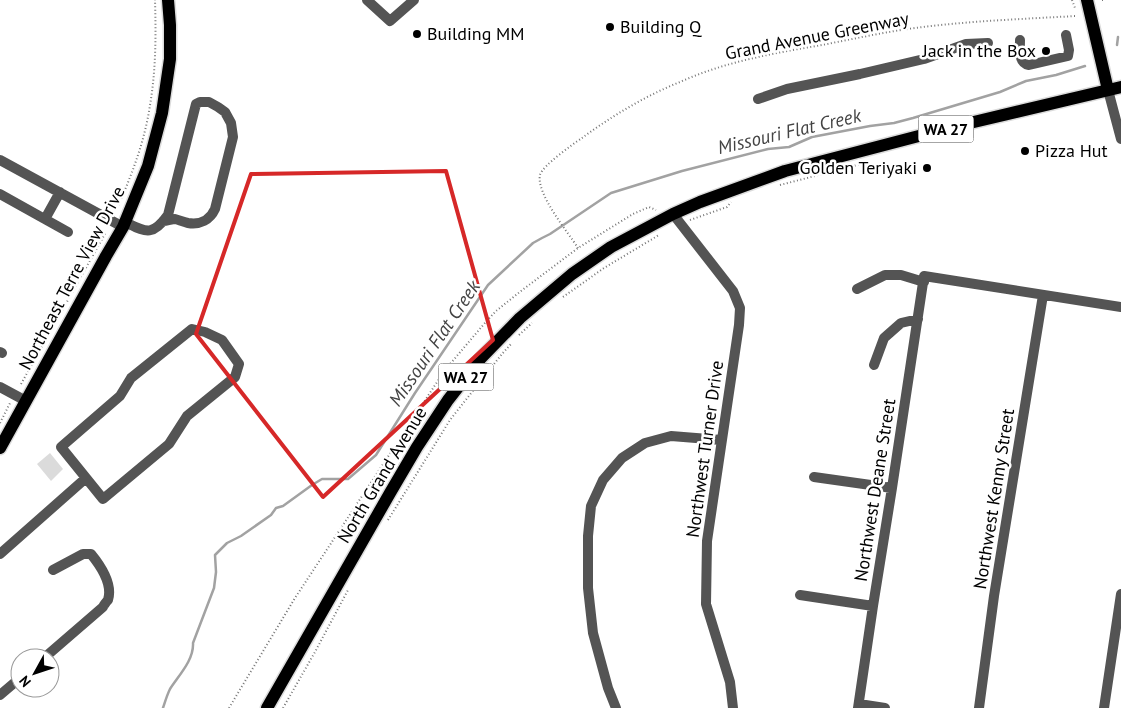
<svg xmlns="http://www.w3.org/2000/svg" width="1121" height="708" viewBox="0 0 1121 708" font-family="'PT Sans',sans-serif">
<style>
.green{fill:#dbdbdb}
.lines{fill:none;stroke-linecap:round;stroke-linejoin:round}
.stream{stroke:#a2a2a2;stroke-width:2.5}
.major-casing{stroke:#dbdbdb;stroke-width:15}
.path{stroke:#767676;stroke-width:2;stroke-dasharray:1 2.5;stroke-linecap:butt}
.minor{stroke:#545454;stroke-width:10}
.major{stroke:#000;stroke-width:12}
.marked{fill:none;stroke:#d62828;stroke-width:4;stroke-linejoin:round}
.poi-dot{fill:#000;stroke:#fff;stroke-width:2}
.labels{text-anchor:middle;stroke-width:5;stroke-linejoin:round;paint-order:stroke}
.shield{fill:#fff;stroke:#4c4c4c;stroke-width:1}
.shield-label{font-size:16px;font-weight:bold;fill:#000}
.poi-label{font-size:18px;fill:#000;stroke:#fff;text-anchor:start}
.street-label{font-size:18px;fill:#000;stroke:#fff}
.water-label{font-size:19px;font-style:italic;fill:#434343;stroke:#fff}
</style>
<rect width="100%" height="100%" fill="#fff"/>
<path class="green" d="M50,453L63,469L51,481L37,464Z"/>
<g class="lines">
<path class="stream" d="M1117,45L1118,37
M163,708C165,702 167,695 170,689C179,675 194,660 193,643L214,588L216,572L215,555L227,543L241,536L271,515L276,508L283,506L312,485L322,479H348L376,455L415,393L488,285L533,243L542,238L550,234L611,193L682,171L768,149L789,147L812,137L870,126L894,123L913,118L1000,92L1026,81L1056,75L1085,66"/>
<g class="major-casing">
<path id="major" d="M1087,0L1108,90
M0,448L106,256L123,227L148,166L162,113L170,59V25L168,0
M267,708L390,493L417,447L448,400L481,358L520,318L572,274L611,247L673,214L700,202L785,171L957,126L1121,87"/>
</g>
<path class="path" d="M1072,0L1075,8
M1102,0H1105
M780,185L869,162
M117,208C132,175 145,140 150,105C156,70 156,35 155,0
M690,220L727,207L731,202
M578,248C568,232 536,194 540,175C542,166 573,144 582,138C612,116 645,96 680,82C724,62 774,53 822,45C853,39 884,32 915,28C968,21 1023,19 1076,16
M563,297L604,268L659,235
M519,335L532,323
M21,384L106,232
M0,423L10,403
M388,520L450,420L502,354L511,344
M229,708L295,598L445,370L484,324L496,311L521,291L578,248L633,214L649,207L656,210
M283,708L315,652L348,590"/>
<path class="minor" d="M367,0L390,21L414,0
M1020,40C1020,49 1018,63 1029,65L1068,56L1069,50L1066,35
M1108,90L1121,139
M758,99L787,89L860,74L924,59L966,44L988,43
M0,160L123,227
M0,194L68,232
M673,214L733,291L740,308L739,325L707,541L706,604L730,682L733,708
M45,219L60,192
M125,222C146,232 152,237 168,215L196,104L200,102H209L218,107L225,112L231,123L233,137L215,209C210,220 200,225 188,223C183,222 179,220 175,219C172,219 167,221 163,221
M857,289L885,275H901L924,282
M192,329L205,332L222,340L239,364L235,377L187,416L169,444L103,499L61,447L120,396L131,378Z
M0,352L2,353
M874,365L884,338L901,323L918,319
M0,387L26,401
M814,477L892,488
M0,554L86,478
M800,595L873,606
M44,658L103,607C103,606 107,601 108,600C113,584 100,565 91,554H83L53,570
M0,695L20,678
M859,704L885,708
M616,708L608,688L593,633L588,588V536L591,506L603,480L622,458L645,443L671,436L721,440
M858,708L873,606L892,488L924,276L1121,307
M979,708L994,596L1043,295
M1104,708L1121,594"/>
<use href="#major" class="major"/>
</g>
<path class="marked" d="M446,171L493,340L323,497L196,334L251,174Z"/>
<g class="poi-dot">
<circle cx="610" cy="27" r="5"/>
<circle cx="417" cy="34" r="5"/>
<circle cx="1046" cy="51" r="5"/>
<circle cx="1025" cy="151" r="5"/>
<circle cx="927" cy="168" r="5"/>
</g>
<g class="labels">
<g class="shield">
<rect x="918.5" y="115.5" width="55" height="27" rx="4"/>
<rect x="438.5" y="363.5" width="55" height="27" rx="4"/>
</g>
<g class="shield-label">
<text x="946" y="135">WA 27</text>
<text x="466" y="383">WA 27</text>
</g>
<g class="poi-label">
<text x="620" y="33">Building Q</text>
<text x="427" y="40">Building MM</text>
<text x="1036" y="57" text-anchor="end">Jack in the Box</text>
<text x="1035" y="157">Pizza Hut</text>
<text x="917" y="174" text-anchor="end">Golden Teriyaki</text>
</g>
<g class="street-label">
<text transform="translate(817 36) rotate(-11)" y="6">Grand Avenue Greenway</text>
<text transform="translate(72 278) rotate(-62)" y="6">Northeast Terre View Drive</text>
<text transform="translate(705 449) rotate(-82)" y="6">Northwest Turner Drive</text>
<text transform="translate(382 475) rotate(-59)" y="6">North Grand Avenue</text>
<text transform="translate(875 490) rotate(-81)" y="6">Northwest Deane Street</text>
<text transform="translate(994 499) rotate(-81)" y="6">Northwest Kenny Street</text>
</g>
<g class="water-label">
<text transform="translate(789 131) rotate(-13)" y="7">Missouri Flat Creek</text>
<text transform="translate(434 343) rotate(-56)" y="7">Missouri Flat Creek</text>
</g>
</g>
<g transform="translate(35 673) rotate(230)"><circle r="24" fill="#ffffff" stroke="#999999"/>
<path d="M0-4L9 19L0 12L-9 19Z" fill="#000000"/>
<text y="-8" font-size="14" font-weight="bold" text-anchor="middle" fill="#000000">N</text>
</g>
</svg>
